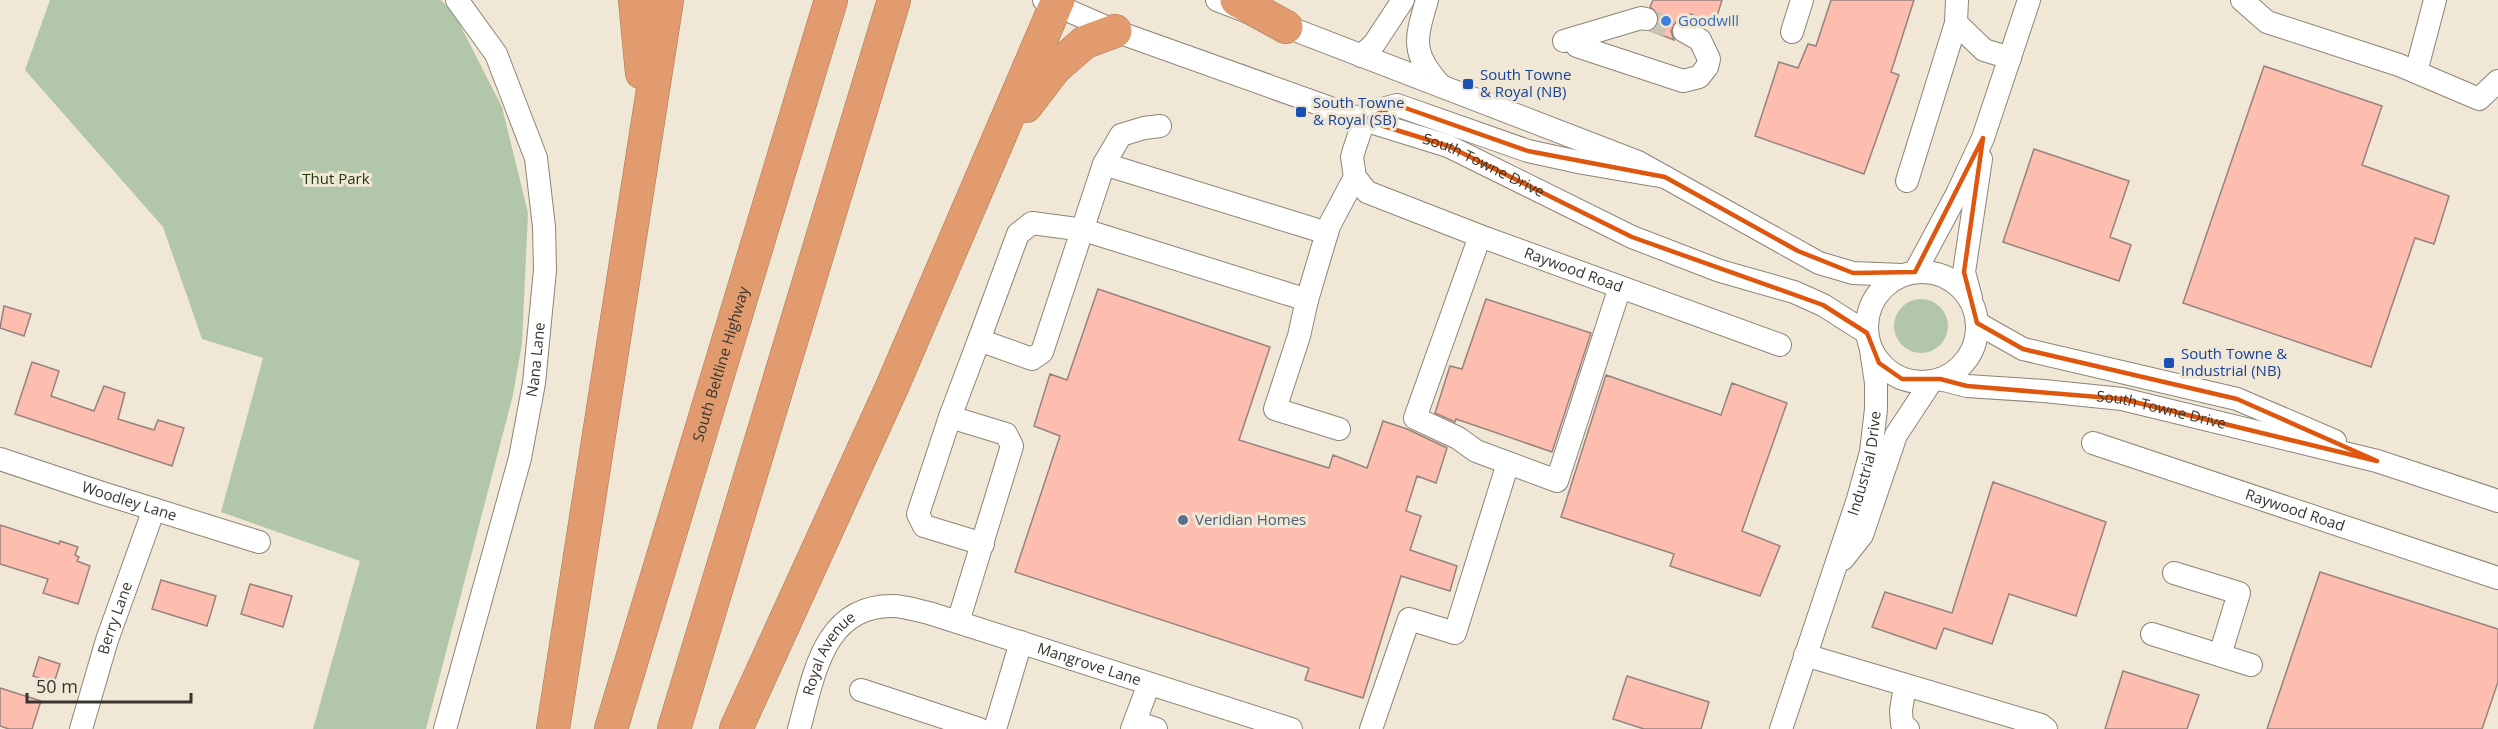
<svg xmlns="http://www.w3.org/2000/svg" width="2498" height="729" viewBox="0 0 2498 729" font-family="'Open Sans',sans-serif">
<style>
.green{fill:#b2c7a9}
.building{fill:#fdbdaf;stroke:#96837f;stroke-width:1.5}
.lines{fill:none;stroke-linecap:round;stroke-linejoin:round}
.minor-tunnel{stroke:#ccc3b4;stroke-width:22;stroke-dasharray:22 11;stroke-linecap:butt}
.minor-casing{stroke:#8d8476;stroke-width:24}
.highway-casing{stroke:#a67758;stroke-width:34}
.minor{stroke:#fff;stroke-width:22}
.highway{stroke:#e19b6e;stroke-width:33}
.marked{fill:none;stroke:#df570e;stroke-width:4.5;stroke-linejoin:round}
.shop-dot{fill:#3f7fe0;stroke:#f1e7d6;stroke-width:2}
.transit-dot{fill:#1a4fb4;stroke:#f1e7d6;stroke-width:2}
.service-dot{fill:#5c6f8a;stroke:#f1e7d6;stroke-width:2}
.labels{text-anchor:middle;stroke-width:6;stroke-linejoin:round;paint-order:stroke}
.shop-label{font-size:15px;fill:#366cbe;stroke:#f1e7d6;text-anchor:start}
.transit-label{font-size:15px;fill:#164399;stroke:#f1e7d6;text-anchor:start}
.street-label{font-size:15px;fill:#39352e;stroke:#f1e7d6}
.park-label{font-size:15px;fill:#1a3a06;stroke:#f1e7d6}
.service-label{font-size:15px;fill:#4e5e75;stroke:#f1e7d6;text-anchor:start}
</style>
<rect width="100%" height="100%" fill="#f1e7d6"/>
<path class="green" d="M50,0H441L455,15L502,107L528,213L522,343L513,395L426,729H313L360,561L221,512L263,358L202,339L163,227L25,70Z
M1894 326a27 27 0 1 1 54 0a27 27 0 1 1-54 0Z"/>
<path class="building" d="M1653,0H1722L1715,23L1690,14L1688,19L1677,20L1671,31L1674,40L1651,31L1656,27L1659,21V14L1650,7Z
M1831,0H1914L1891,72L1899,75L1864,174L1755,136L1779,62L1798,68L1808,44L1816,46Z
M2264,66L2382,106L2362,165L2449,196L2434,244L2415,238L2371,367L2183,303Z
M2034,149L2129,181L2110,237L2131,245L2119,281L2003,242Z
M1098,289L1270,347L1239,440L1329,468L1333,455L1367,468L1383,421L1407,429L1447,448L1436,483L1417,476L1406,511L1421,516L1410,550L1457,566L1450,591L1401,576L1363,698L1305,680L1309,668L1015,572L1060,436L1034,426L1050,374L1067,380Z
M1486,299L1591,333L1552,452L1456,419L1455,422L1435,413L1450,366L1462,369Z
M4,306L31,314L24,336L0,328Z
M32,362L59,371L51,396L94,411L104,386L125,393L118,419L154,430L158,420L184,428L172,466L15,414Z
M1606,375L1721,415L1732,383L1787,403L1742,531L1780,546L1760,596L1670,566L1674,554L1561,517Z
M1993,482L2106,522L2076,616L2009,594L1992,644L1944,628L1936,649L1872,627L1885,592L1952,613Z
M0,525L59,544L60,541L78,547L75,555L79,557L77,561L90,566L78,604L43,593L48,579L0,564Z
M2320,572L2498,629V682L2482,729H2267Z
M161,580L216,596L207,626L152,609Z
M250,584L292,596L283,627L241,614Z
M39,657L60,664L54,683L33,676Z
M2123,671L2199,695L2187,729H2105Z
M1627,676L1709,702L1701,729H1644L1613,719Z
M0,688L41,701L32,729H9L0,726Z"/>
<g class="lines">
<path class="minor-tunnel" d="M1646,19L1684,31"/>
<g class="minor-casing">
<g id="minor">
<path id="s1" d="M1044,0L1115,31L1364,120L1448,146L1632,237L1720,271L1794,292L1823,305L1867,333"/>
<path d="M1217,0L1638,162L1819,263L1853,273L1902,275"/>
<path d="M1427,0C1415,40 1411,53 1441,86"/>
<path d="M1957,0L1956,23L1984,50L2010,58"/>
<path d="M2242,0L2267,22L2399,65L2479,99L2498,81"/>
<path d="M1792,32L1802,0"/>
<path d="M1564,41L1641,18L1646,19"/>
<path d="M1577,46L1683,81L1699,77L1707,67L1709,59L1700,40L1684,31"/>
<path d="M1361,56L1374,44L1403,0"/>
<path d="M2416,72L2435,0"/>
<path d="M1104,164L1327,233"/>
<path id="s2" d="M1665,177L1583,163L1528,151L1397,105L1382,109L1364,120L1354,150L1352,157L1355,177L1367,192L1480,236L1780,345"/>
<path d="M1907,181L1956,23"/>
<path d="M1480,236L1415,418L1458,438L1476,451L1557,481L1620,287"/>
<circle cx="1922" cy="327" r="55"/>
<path d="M1915,272L1957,194L1983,138L2029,0"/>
<path d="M1971,298L1964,272L1981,159"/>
<path d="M1307,300L1299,336L1275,409L1339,429"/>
<path d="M1977,323L2023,349L2237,399L2335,441"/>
<path d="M979,340L1018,234L1032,223L1084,230L1307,300L1329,226L1355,177"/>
<path id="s3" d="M1940,379L1967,386L2044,391L2122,399L2377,461L2498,501"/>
<path d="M950,417L918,514L924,526L983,544"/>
<path id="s4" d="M2093,443L2498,578"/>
<path id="s5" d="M0,459L102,493L259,542"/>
<path d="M1843,559L1862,535L1896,435L1931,382"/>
<path d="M2174,573L2239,593L2220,655"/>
<path d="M958,622L1012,446L1006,434L950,417L979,340L1032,359L1042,352L1104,164L1121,135L1144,128L1160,126"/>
<path d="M2152,634L2251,665"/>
<path d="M1805,655L2041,725L2046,729"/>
<path d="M1905,686L1901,710L1902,724L1908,729"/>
<path d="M861,690L979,729"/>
<path d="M1135,722L1156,729"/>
<path id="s6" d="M81,729L107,640L154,509"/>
<path id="s7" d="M445,729L520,458L534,383L545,270L544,227L536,158L496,54L457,0"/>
<path id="s8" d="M799,729C814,676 823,605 893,606C905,606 918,611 929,613L1291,729"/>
<path d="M995,729L1021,642"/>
<path d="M1132,729L1149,684"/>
<path d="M1371,729L1409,619L1455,633L1508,463"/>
<path id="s9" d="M1781,729L1858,499L1871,452L1876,409V383L1871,350"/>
</g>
</g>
<g class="highway-casing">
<g id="highway">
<path d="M635,0L642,73"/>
<path d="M1237,0L1286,27"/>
<path d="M1026,106L1055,68L1085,42L1115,31"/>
<path d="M553,729L667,0"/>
<path id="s10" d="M611,729L831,0"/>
<path d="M674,729L894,0"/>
<path d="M736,729L892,387L1058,0"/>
</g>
</g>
<use href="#minor" class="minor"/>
<use href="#highway" class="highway"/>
</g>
<path class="marked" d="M1397,105L1528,151L1665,177L1798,251L1853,273L1915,272L1983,138L1964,272L1977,323L2023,349L2237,399L2377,461L2122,399L1967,386L1940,379H1902L1879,363L1867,333L1823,305L1632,237L1448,146L1364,120Z"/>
<circle class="shop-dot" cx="1666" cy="21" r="6"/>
<g class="transit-dot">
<rect x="1462" y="78" width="12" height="12" rx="3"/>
<rect x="1295" y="106" width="12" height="12" rx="3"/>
<rect x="2163" y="357" width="12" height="12" rx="3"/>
</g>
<circle class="service-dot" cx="1183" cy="520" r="6"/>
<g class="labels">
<g class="shop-label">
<text x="1678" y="26">Goodwill</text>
</g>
<g class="transit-label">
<text x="1480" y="80">South Towne<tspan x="1480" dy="17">&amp; Royal (NB)</tspan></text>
<text x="1313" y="108">South Towne<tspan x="1313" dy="17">&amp; Royal (SB)</tspan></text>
<text x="2181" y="359">South Towne &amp;<tspan x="2181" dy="17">Industrial (NB)</tspan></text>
</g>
<g class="street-label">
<text dy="5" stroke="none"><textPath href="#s1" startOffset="470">South Towne Drive</textPath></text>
<text dy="5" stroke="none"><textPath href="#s2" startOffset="614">Raywood Road</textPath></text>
<text dy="5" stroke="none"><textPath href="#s7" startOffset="381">Nana Lane</textPath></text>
<text dy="5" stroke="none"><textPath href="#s10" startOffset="381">South Beltline Highway</textPath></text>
<text dy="5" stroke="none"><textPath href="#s3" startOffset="224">South Towne Drive</textPath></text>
<text dy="5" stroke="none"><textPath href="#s9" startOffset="279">Industrial Drive</textPath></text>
<text dy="5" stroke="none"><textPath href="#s5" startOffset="136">Woodley Lane</textPath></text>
<text dy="5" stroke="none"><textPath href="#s4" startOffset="213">Raywood Road</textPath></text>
<text dy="5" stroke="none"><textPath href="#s6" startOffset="116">Berry Lane</textPath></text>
<text dy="5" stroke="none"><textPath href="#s8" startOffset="82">Royal Avenue</textPath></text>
<text dy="5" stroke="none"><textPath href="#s8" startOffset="375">Mangrove Lane</textPath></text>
</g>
<g class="park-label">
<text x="336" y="184">Thut Park</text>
</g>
<g class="service-label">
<text x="1195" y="525">Veridian Homes</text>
</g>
</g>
<path d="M27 693v9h164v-9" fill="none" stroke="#39352e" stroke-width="3"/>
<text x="36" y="693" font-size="18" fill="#39352e" stroke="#f1e7d6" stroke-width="4.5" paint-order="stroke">50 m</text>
</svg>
